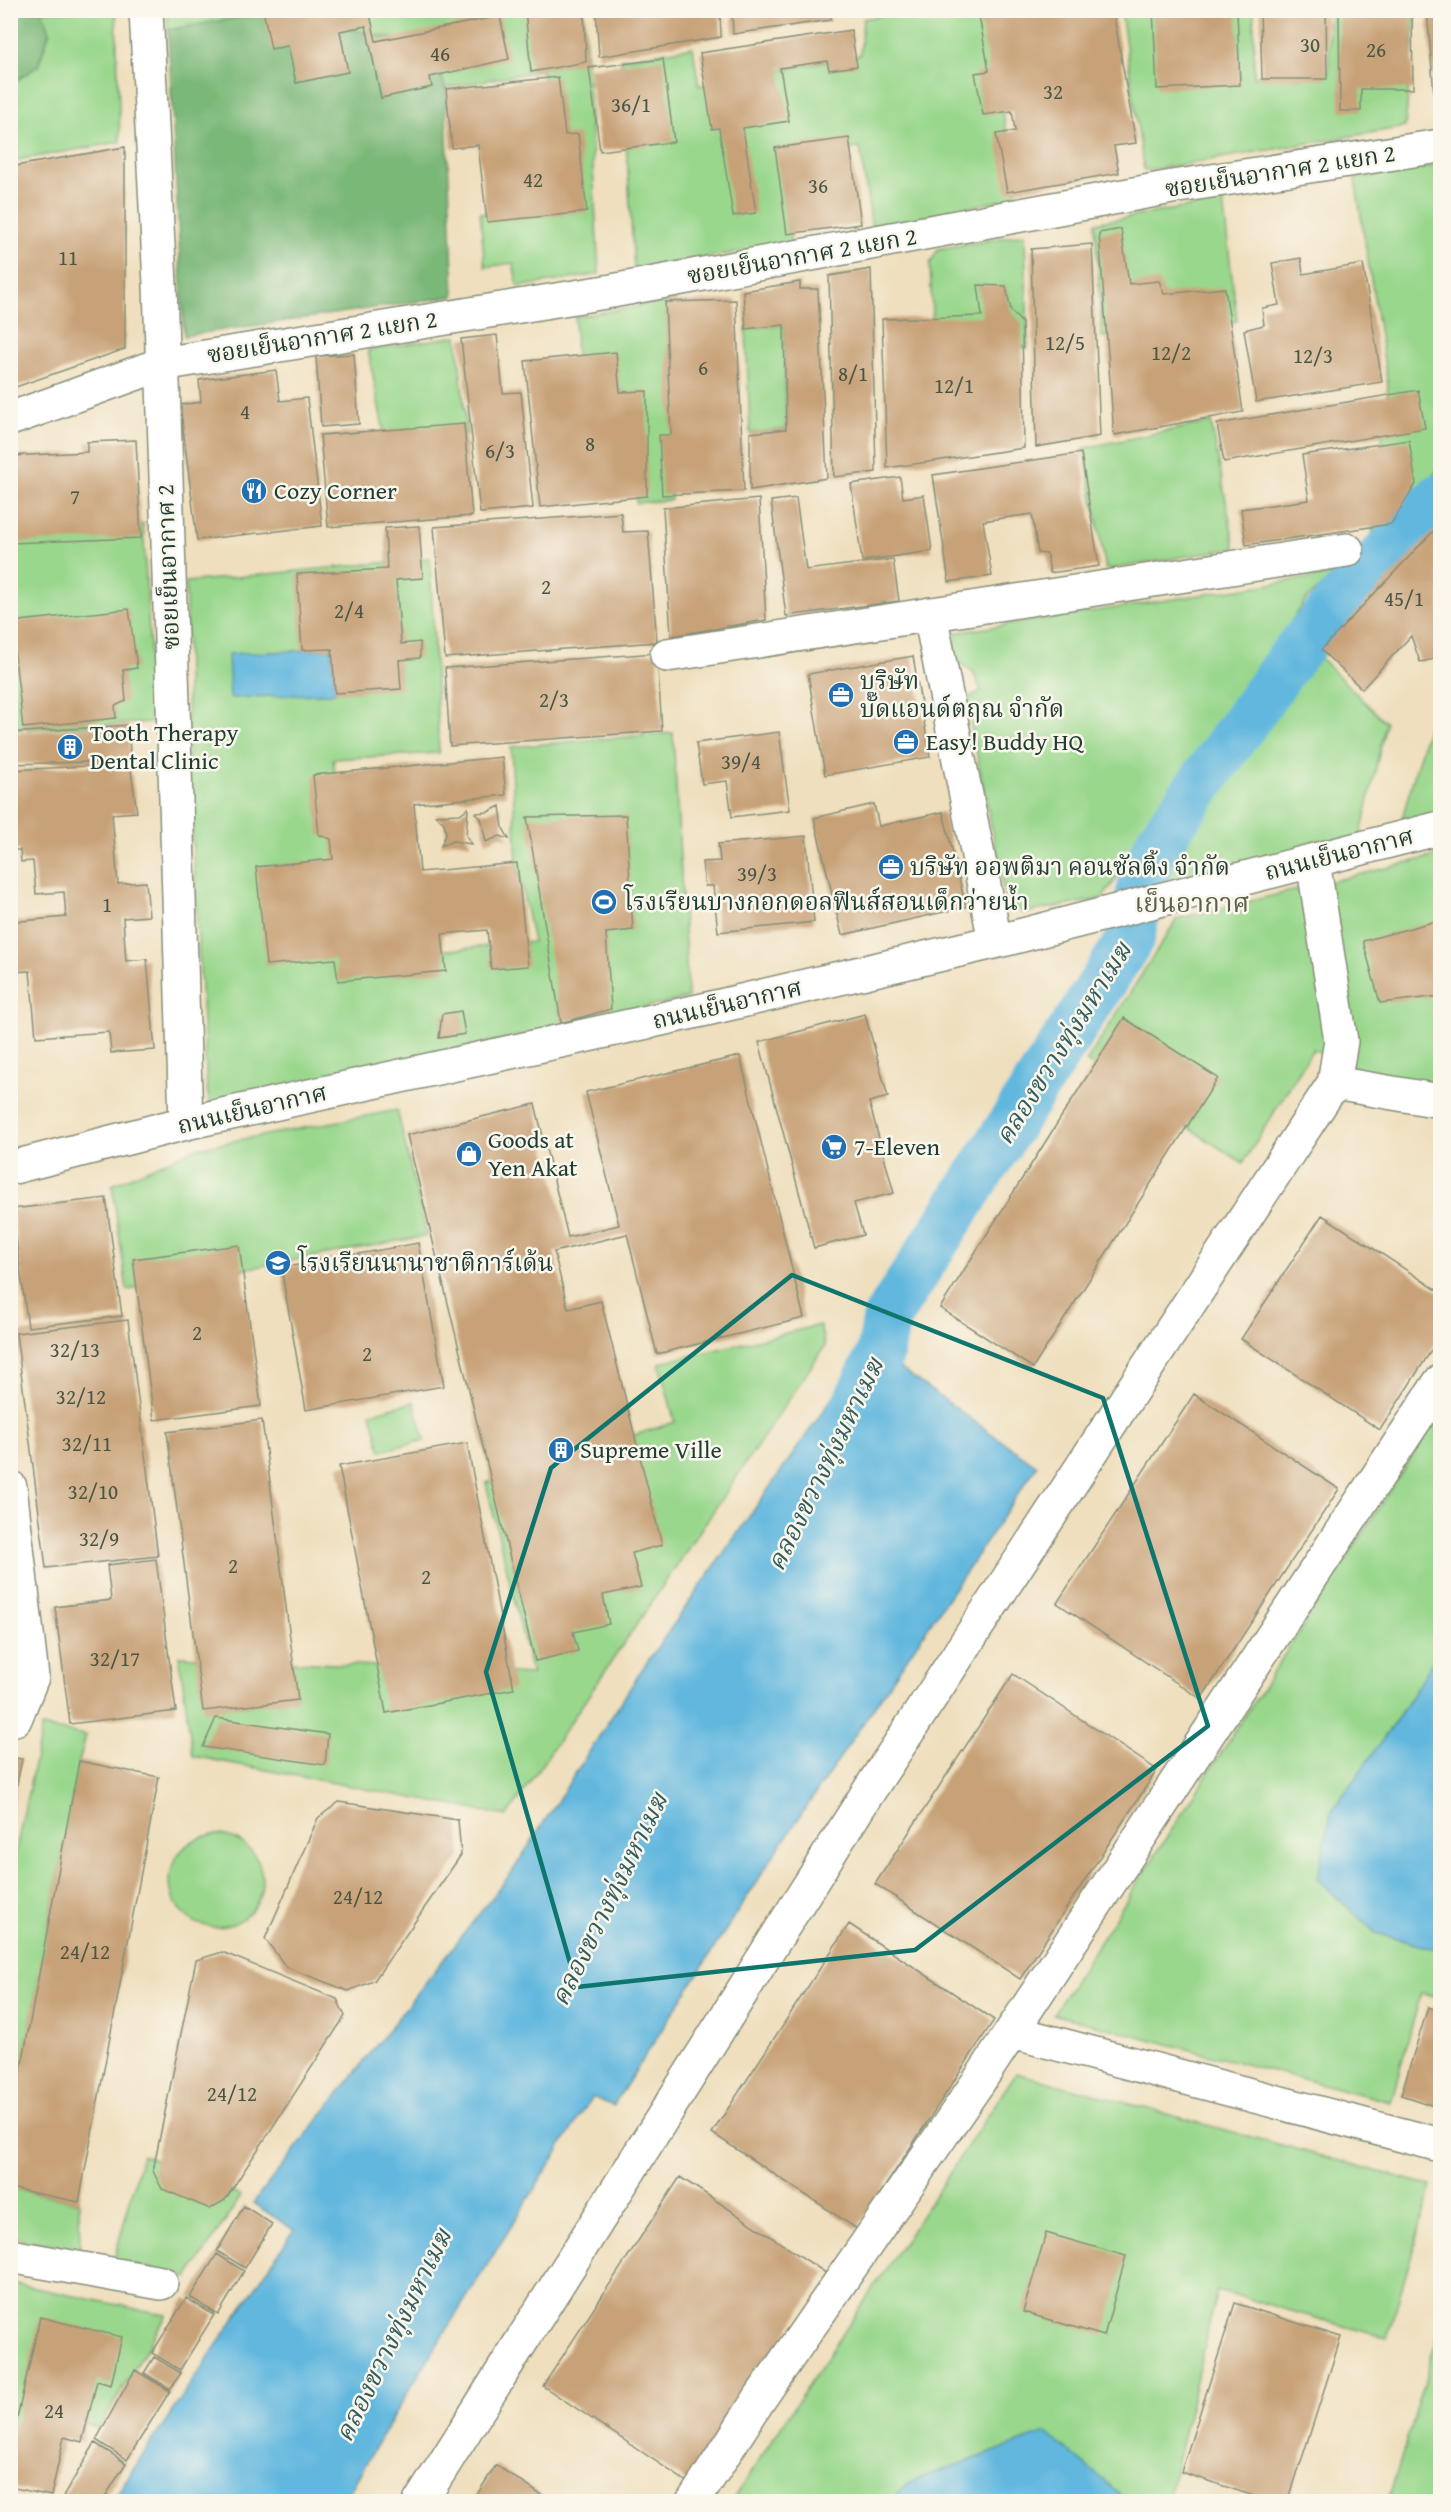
<svg xmlns="http://www.w3.org/2000/svg" width="1451" height="2512" viewBox="0 0 1451 2512" font-family="'Gentium Book Plus','Noto Serif Thai',serif">
<style>
.green{fill:#99d78c;stroke:#5c8a60;stroke-width:1.5}
.forest{fill:#7ab878;stroke:#4c7a56;stroke-width:1.5}
.water{fill:#62b7de;stroke:#407a89;stroke-width:1.5}
.lines{fill:none;stroke-linecap:round;stroke-linejoin:round}
.canal{stroke:#62b7de;stroke-width:48}
.building{fill:#c7a177}
.minor-casing{stroke:#878e79;stroke-width:36}
.minor{stroke:#fff;stroke-width:33}
.marked{fill:none;stroke:#0f766e;stroke-width:4.5;stroke-linejoin:round}
.labels{text-anchor:middle;stroke-width:5;stroke-linejoin:round;paint-order:stroke}
.number-label{font-size:21px;fill:#495645}
.street-label{font-size:24px;fill:#1f3d34;stroke:#fbf7ec}
.poi-label{font-size:24px;fill:#1f3d34;stroke:#fbf7ec;text-anchor:start}
.neighbourhood-label{font-size:26px;fill:#5a604b;stroke:#fbf7ec}
.water-label{font-size:26px;font-style:italic;fill:#305c5e;stroke:#fbf7ec}
</style>
<rect width="100%" height="100%" fill="#fbf7ec"/>
<filter id="ink" filterUnits="userSpaceOnUse"><feTurbulence type="fractalNoise" baseFrequency=".0167" numOctaves="2"/><feDisplacementMap in="SourceGraphic" scale="12" xChannelSelector="R" yChannelSelector="G"/><feConvolveMatrix kernelMatrix="1 2 1 2 8 2 1 2 1" color-interpolation-filters="sRGB"/></filter>
<filter id="wash" filterUnits="userSpaceOnUse"><feTurbulence type="fractalNoise" baseFrequency=".008" numOctaves="4" result="noise"/><feDisplacementMap in="SourceGraphic" scale="24" xChannelSelector="R" yChannelSelector="G"/><feGaussianBlur stdDeviation="1.35" result="paint"/><feColorMatrix in="noise" values="0 0 0 0 0 0 0 0 0 0 0 0 0 0 0 0 0 1.4 0 .05"/><feComposite in="paint" operator="in"/></filter>
<g filter="url(#wash)">
<rect width="100%" height="100%" fill="#efdfbe"/>
<path class="green" d="M42,11H116L120,142L11,161L10,84L38,66L50,31Z
M167,11H584L599,274L518,287L513,263L485,267L480,213L561,207L542,70L445,88L433,47L270,12L168,30Z
M907,11H986L1017,197L872,228L860,148L781,157L791,244L634,269L621,59L693,47L699,86L860,55L863,19Z
M1121,11H1153L1161,82L1228,11H1254V76L1329,72V11H1416L1405,127L1144,171Z
M1440,165V467L1388,528L1372,531L1388,386L1355,179Z
M1223,201L1237,321L1102,337L1095,223Z
M1025,234L1028,348L933,338L930,264L938,249Z
M675,300L671,500L636,503L639,400L576,366L575,317Z
M784,325L786,429L750,433L746,329Z
M457,336L467,434L385,438L368,350Z
M1211,422L1235,548L1106,570L1084,448Z
M143,524L154,722L11,730V536Z
M430,558L439,753L333,759L364,958L533,942L517,863L511,747L673,733L688,998L210,1105L207,1088L188,767L186,582Z
M1336,574L1306,600L1102,899L1023,913L1006,901L966,699L981,691L973,672L958,662L954,633Z
M1311,649L1386,723L1360,839L1150,891L1153,870L1164,847Z
M1440,687V817L1399,829L1439,688Z
M1440,855V1085L1367,1073L1313,1049L1243,1163L1086,1062L1177,919Z
M397,1110L427,1236L127,1290L112,1185L197,1148Z
M820,1325L825,1346L507,1816L193,1756L179,1656L532,1674L486,1483L675,1422L659,1363Z
M414,1402L425,1440L381,1451L371,1413Z
M1440,1413V1999L1421,1993L1391,2102L1053,2014Z
M42,1727L86,1735L79,1762L11,2128V1873Z
M170 1881a46 46 0 1 1 92 0a46 46 0 1 1-92 0Z
M1016,2073L1432,2186L1387,2338L1217,2290L1168,2501L731,2502Z
M142,2155L241,2196L188,2278L114,2260Z
M11,2188L79,2202L80,2252L11,2236Z
M11,2283L167,2315L98,2429L26,2400L11,2476Z
M1440,2329V2501H1388Z"/>
<path class="forest" d="M11,10L42,11L50,31L38,66L11,84Z
M270,12L433,47L445,88L454,296L184,336L168,30Z"/>
<path class="water" d="M332,649L335,693L230,698L228,654Z
M868,1347L880,1354L1037,1466L770,1861L613,2106L592,2097L412,2385L344,2501H112L294,2230L253,2203L512,1872L643,1668Z
M1440,1651V1951L1376,1933L1317,1879L1331,1812L1391,1728Z
M1046,2433L1118,2492L1125,2501H892L907,2483Z"/>
<g class="lines">
<path class="canal" d="M851,1414L880,1354L887,1317L1131,938C1138,901 1142,873 1161,839L1293,655L1334,607L1440,497"/>
</g>
<g id="blocks">
<path class="building" d="M263,10H369L376,41L500,16L509,59L430,77L432,87L381,98L366,26L340,31L348,72L296,83L288,46L271,49Z
M525,10H584L586,62L531,72Z
M596,10H720L721,37L599,57Z
M732,10H830L831,20L733,34Z
M978,10H1113L1136,143L1114,146L1119,173L1007,192L996,134L1015,131L1012,111L983,115L975,73L989,71Z
M1153,10H1237L1240,85L1157,89Z
M1260,10H1326L1327,79H1262Z
M1339,10H1412L1413,89H1361V111H1340Z
M1427,10H1440V105L1435,106Z
M851,30L857,66L829,70L827,61L780,68L789,121L743,128L756,213L733,216L719,128L712,129L700,53Z
M663,59L674,142L600,151L589,68Z
M558,77L565,135L578,134L587,212L487,222L478,145L452,148L446,89Z
M849,138L861,224L787,234L775,148Z
M125,147V349L10,389V167Z
M1121,229L1129,284L1159,281L1164,294L1225,288L1243,412L1114,435L1099,233Z
M1092,244L1100,436L1036,447L1031,249Z
M1301,258L1303,274L1363,264L1382,382L1256,402L1244,330L1264,325L1262,308L1279,305L1272,263Z
M871,269L876,472L834,477L829,276Z
M800,282V289H818L827,478L750,490V433L786,429L784,325L746,329L743,291Z
M978,285L1006,286L1011,311L1022,323L1024,448L887,468L882,319L982,316Z
M736,300L744,491L662,495L659,435H671L665,302Z
M497,335L503,393L521,392L533,508L480,513L461,339Z
M616,352L620,392L647,391V496L540,507L525,361Z
M354,354L359,424L321,427L316,356Z
M276,370L280,401L307,398L322,526L197,540L180,405L201,402L199,380Z
M1418,390L1425,428L1224,462L1217,424Z
M464,424L472,516L328,527L320,435Z
M136,440L141,538L10,543V456L87,452V442Z
M1409,440L1416,484L1391,524L1246,545L1241,509L1309,500L1302,455Z
M1081,453L1099,566L1050,573L1047,554L1038,553L1032,514L983,521L992,576L949,582L933,475Z
M900,477L903,498L924,495L932,551L862,561L851,484Z
M796,498L806,570L893,559L899,601L786,616L771,501Z
M759,499L766,620L671,636L663,508Z
M621,513L623,532L648,531L657,642L445,658L434,527Z
M1440,524V658L1420,662L1411,636L1362,689L1321,650Z
M419,526L423,578L396,580L401,644L420,642V658L399,660L401,689L335,693L332,649L302,650L297,574L387,569L385,528Z
M129,609L137,668L123,670L126,701L115,706L116,718L23,728L11,622Z
M657,653L662,731L450,746L445,668Z
M913,656L930,757L825,775L808,674Z
M129,725L130,761L10,764V733Z
M779,732L790,810L732,817L727,781L702,784L696,743Z
M502,757L506,795L414,804L420,872L517,863L528,966L491,969L487,930L442,934L446,971L338,981L335,959L266,965L256,867L333,859L331,839L319,835L313,775Z
M130,764L137,812L112,814L118,884L146,882L149,916L123,918L126,961L147,959L155,1050L111,1053L109,1032L36,1037L30,971L10,972V922L66,917L64,892L36,894L33,861L21,862L20,850H10V770Z
M874,804L879,826L943,812L966,907L842,935L814,818Z
M500,806L503,828L509,839L500,836L486,842L481,818L475,813L488,812Z
M468,808L466,835L471,844L453,841L441,846L446,833L444,823L435,815L460,814Z
M626,815L633,930L606,933L611,1009L561,1023L527,817Z
M806,836L814,922L718,932L713,886H705L702,862L720,861L718,844Z
M1440,920V996L1380,1003L1363,941Z
M461,1011L465,1034L439,1038L442,1014Z
M865,1014L888,1097L869,1102L894,1193L854,1203L863,1235L814,1248L759,1042Z
M1124,1018L1218,1078L1033,1368L940,1308Z
M740,1056L804,1318L657,1354L627,1234L554,1252L568,1309L601,1301L662,1545L632,1553L641,1587L603,1595L609,1624L573,1632L578,1651L535,1661L407,1135L535,1104L568,1237L619,1225L586,1092Z
M106,1198L122,1316L28,1327L12,1209Z
M1322,1215L1440,1292V1337L1380,1430L1241,1339Z
M418,1243L444,1386L306,1410L281,1268Z
M239,1245L261,1406L154,1420L133,1259Z
M128,1320L158,1556L46,1568L16,1333Z
M1194,1394L1339,1489L1201,1699L1057,1603Z
M262,1420L298,1700L203,1711L167,1432Z
M467,1443L514,1689L386,1713L339,1466Z
M156,1559L176,1711L70,1724L55,1607L111,1600L107,1565Z
M1013,1674L1157,1770L1020,1979L875,1884Z
M216,1718L328,1734L325,1765L203,1747Z
M10,1757L22,1759L12,1808H10Z
M79,1761L159,1777L79,2202L10,2188V2128Z
M339,1802L458,1820L461,1855L374,1981L348,1991L286,1967L265,1939L318,1818Z
M849,1924L994,2020L857,2229L712,2133Z
M222,1952L337,1999L345,2016L225,2200L210,2209L162,2189L153,2171L196,1960Z
M1428,2007L1440,2011V2108L1401,2095Z
M680,2177L826,2273L687,2482L543,2386Z
M244,2206L272,2224L245,2268L217,2251Z
M1046,2233L1126,2256L1104,2336L1023,2312Z
M217,2254L244,2271L218,2315L190,2297Z
M186,2298L214,2315L180,2370L152,2353Z
M1235,2303L1341,2337L1288,2502H1272L1181,2472Z
M40,2317L122,2337L111,2385L97,2381L82,2442L64,2437L51,2496L10,2487V2449Z
M154,2357L181,2373L170,2389L144,2373Z
M135,2370L170,2391L127,2460L96,2440Z
M95,2443L126,2463L102,2502H60Z
M496,2465L552,2502H472Z"/>
</g>
</g>
<g filter="url(#ink)">
<use href="#blocks" fill-opacity="0" stroke="#878e79" stroke-width="1.5"/>
<g class="lines">
<g class="minor-casing">
<path id="minor" d="M146,10L160,284L186,1123
M10,419L162,364L612,291L1172,187L1440,146
M930,614L995,941
M667,655L1347,550
M1334,1083L1440,1101
M10,1168L186,1123L707,1009L1007,939L1440,828
M10,1487L32,1677L15,1719
M1012,2032L1440,2145
M10,2256L161,2283
M420,2502L865,1797L1334,1083L1341,1041L1313,861
M693,2502L760,2398L979,2081L1440,1382"/>
</g>
<use href="#minor" class="minor"/>
</g>
</g>
<path class="marked" d="M792,1275L1103,1398L1208,1726L915,1950L577,1987L486,1672L551,1468Z"/>
<defs>
<g id="restaurant-disc" transform="scale(1.35)"><circle r="9.5" fill="#1f6fb2" stroke="#fbf7ec"/><path d="M-5-6h1v4h1v-4h1v4h1v-4h1v5L-1.5 .5V6h-2V.5L-5-1ZM5-6V6H3V1.5H1.5Q1.5-4 5-6Z" fill="#fff"/></g>
<g id="office-disc" transform="scale(1.35)"><circle r="9.5" fill="#1f6fb2" stroke="#fbf7ec"/><path d="M-6-3h4V-5.5h4V-3h4V5H-6ZM-1-4.5V-3h2v-1.5ZM-6 0V1H6V0Z" fill="#fff"/></g>
<g id="building-disc" transform="scale(1.35)"><circle r="9.5" fill="#1f6fb2" stroke="#fbf7ec"/><path d="M-4-6H4V6H1V3H-1V6H-4ZM-2.5-4.3h1.7v1.8h-1.7ZM.8-4.3h1.7v1.8H.8ZM-2.5-1h1.7V.8h-1.7ZM.8-1h1.7V.8H.8Z" fill="#fff"/></g>
<g id="stadium-disc" transform="scale(1.35)"><circle r="9.5" fill="#1f6fb2" stroke="#fbf7ec"/><path d="M0-5a6.5 5 0 1 0 0 10a6.5 5 0 1 0 0-10ZM-3.5-1.8h7v3.6h-7Z" fill="#fff"/></g>
<g id="supermarket-disc" transform="scale(1.35)"><circle r="9.5" fill="#1f6fb2" stroke="#fbf7ec"/><path d="M-6-5.5h2.5l.6 2H6L4.5 2H-2.5L-4.4-4H-6ZM-1.5 3.2a1.3 1.3 0 1 0 .1 0ZM3 3.2a1.3 1.3 0 1 0 .1 0Z" fill="#fff"/></g>
<g id="shop-disc" transform="scale(1.35)"><circle r="9.5" fill="#1f6fb2" stroke="#fbf7ec"/><path d="M-5-2.5h2.3a2.7 3.5 0 0 1 5.4 0H5L5.5 6h-11ZM-1.5-2.5h3a1.5 2.3 0 0 0-3 0Z" fill="#fff"/></g>
<g id="school-disc" transform="scale(1.35)"><circle r="9.5" fill="#1f6fb2" stroke="#fbf7ec"/><path d="M0-5L7-2L0 1L-7-2ZM-4 1L0 2.5L4 1V4Q0 6-4 4Z" fill="#fff"/></g>
</defs>
<g fill-rule="evenodd">
<use href="#restaurant-disc" x="254" y="491"/>
<use href="#office-disc" x="841" y="695"/>
<use href="#office-disc" x="906" y="742"/>
<use href="#building-disc" x="70" y="747"/>
<use href="#office-disc" x="891" y="867"/>
<use href="#stadium-disc" x="604" y="902"/>
<use href="#supermarket-disc" x="834" y="1147"/>
<use href="#shop-disc" x="469" y="1154"/>
<use href="#school-disc" x="278" y="1263"/>
<use href="#building-disc" x="561" y="1450"/>
</g>
<g class="labels">
<g class="number-label">
<text x="1310" y="52">30</text>
<text x="1376" y="57">26</text>
<text x="440" y="61">46</text>
<text x="1053" y="99">32</text>
<text x="631" y="112">36/1</text>
<text x="533" y="187">42</text>
<text x="818" y="193">36</text>
<text x="68" y="265">11</text>
<text x="1065" y="350">12/5</text>
<text x="1171" y="360">12/2</text>
<text x="1313" y="363">12/3</text>
<text x="703" y="375">6</text>
<text x="853" y="381">8/1</text>
<text x="954" y="393">12/1</text>
<text x="245" y="419">4</text>
<text x="590" y="451">8</text>
<text x="500" y="458">6/3</text>
<text x="75" y="504">7</text>
<text x="546" y="594">2</text>
<text x="1404" y="606">45/1</text>
<text x="349" y="618">2/4</text>
<text x="554" y="707">2/3</text>
<text x="741" y="769">39/4</text>
<text x="757" y="881">39/3</text>
<text x="107" y="912">1</text>
<text x="197" y="1340">2</text>
<text x="75" y="1357">32/13</text>
<text x="367" y="1361">2</text>
<text x="81" y="1404">32/12</text>
<text x="87" y="1451">32/11</text>
<text x="93" y="1499">32/10</text>
<text x="99" y="1546">32/9</text>
<text x="233" y="1573">2</text>
<text x="426" y="1584">2</text>
<text x="115" y="1666">32/17</text>
<text x="358" y="1904">24/12</text>
<text x="85" y="1959">24/12</text>
<text x="232" y="2101">24/12</text>
<text x="54" y="2418">24</text>
</g>
<g class="street-label">
<text transform="translate(1280 171) rotate(-9)" y="8">ซอยเย็นอากาศ 2 แยก 2</text>
<text transform="translate(802 256) rotate(-10)" y="8">ซอยเย็นอากาศ 2 แยก 2</text>
<text transform="translate(322 337) rotate(-9)" y="8">ซอยเย็นอากาศ 2 แยก 2</text>
<text transform="translate(168 567) rotate(-92)" y="8">ซอยเย็นอากาศ 2</text>
<text transform="translate(1339 854) rotate(-14)" y="8">ถนนเย็นอากาศ</text>
<text transform="translate(727 1004) rotate(-13)" y="8">ถนนเย็นอากาศ</text>
<text transform="translate(252 1109) rotate(-13)" y="8">ถนนเย็นอากาศ</text>
</g>
<g class="poi-label">
<text x="274" y="499">Cozy Corner</text>
<text x="860" y="689">บริษัท<tspan x="860" dy="28">บั๊ดแอนด์ตฤณ จำกัด</tspan></text>
<text x="90" y="741">Tooth Therapy<tspan x="90" dy="28">Dental Clinic</tspan></text>
<text x="926" y="750">Easy! Buddy HQ</text>
<text x="910" y="875">บริษัท ออพติมา คอนซัลติ้ง จำกัด</text>
<text x="624" y="910">โรงเรียนบางกอกดอลฟินส์สอนเด็กว่ายน้ำ</text>
<text x="488" y="1148">Goods at<tspan x="488" dy="28">Yen Akat</tspan></text>
<text x="854" y="1155">7-Eleven</text>
<text x="298" y="1271">โรงเรียนนานาชาติการ์เด้น</text>
<text x="580" y="1458">Supreme Ville</text>
</g>
<g class="neighbourhood-label">
<text x="1192" y="912">เย็นอากาศ</text>
</g>
<g class="water-label">
<text transform="translate(1063 1043) rotate(-58)" y="9">คลองขวางทุ่งมหาเมฆ</text>
<text transform="translate(825 1464) rotate(-64)" y="9">คลองขวางทุ่งมหาเมฆ</text>
<text transform="translate(609 1899) rotate(-64)" y="9">คลองขวางทุ่งมหาเมฆ</text>
<text transform="translate(393 2335) rotate(-64)" y="9">คลองขวางทุ่งมหาเมฆ</text>
</g>
</g>
<rect width="1451" height="2512" fill="none" stroke="#fbf7ec" stroke-width="36"/>
</svg>
